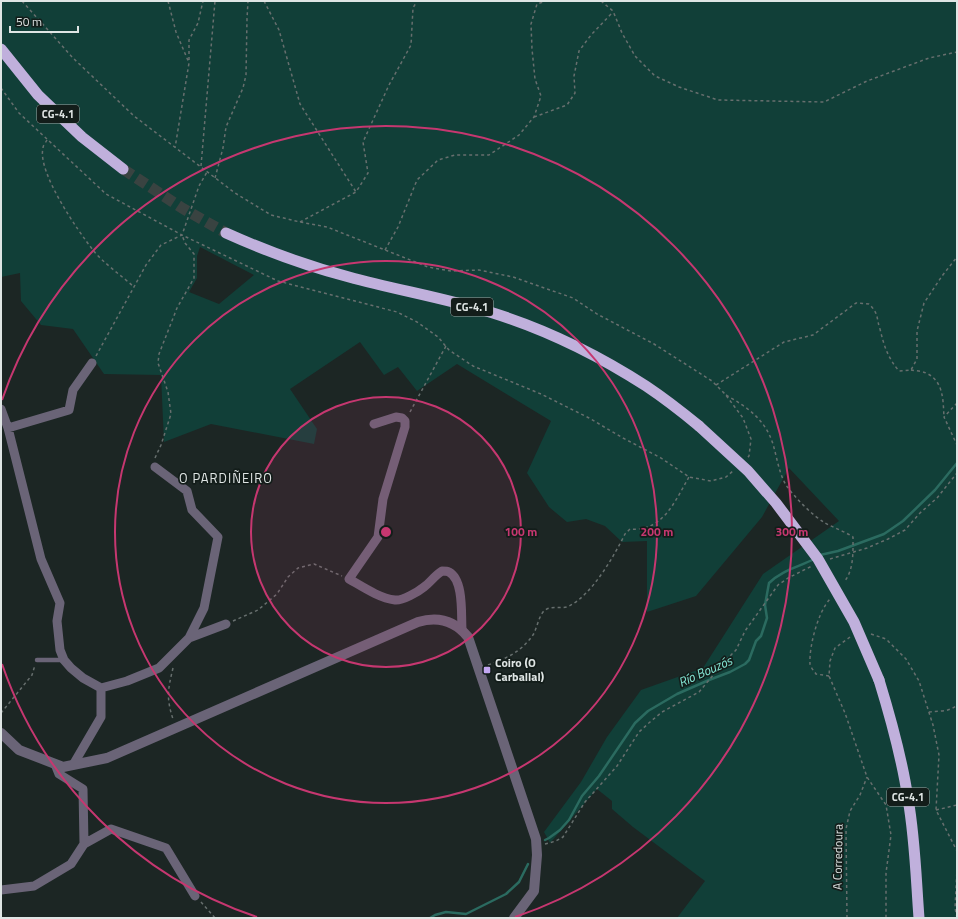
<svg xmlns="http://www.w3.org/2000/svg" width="958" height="919" viewBox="0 0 958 919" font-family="'Titillium Web',sans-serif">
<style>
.green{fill:#113f38;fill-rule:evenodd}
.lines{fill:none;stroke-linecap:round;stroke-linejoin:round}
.stream{stroke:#2b6b60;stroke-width:2.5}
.trunk-tunnel{stroke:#394341;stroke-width:11;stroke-dasharray:11 5.5;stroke-linecap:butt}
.path{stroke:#676f6e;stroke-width:1.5;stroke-dasharray:3 3;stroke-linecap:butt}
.service{stroke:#6a6477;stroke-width:4.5}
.minor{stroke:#6a6477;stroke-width:9}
.tertiary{stroke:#6a6477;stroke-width:10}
.trunk{stroke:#c0b0dc;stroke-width:11}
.trunk-bridge{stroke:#c0b0dc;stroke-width:11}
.ring{fill:none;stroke:#c63770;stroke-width:2}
.poi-dot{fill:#c3a7f2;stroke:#131d1a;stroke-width:1.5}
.labels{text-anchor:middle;stroke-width:3.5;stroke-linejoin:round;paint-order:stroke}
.shield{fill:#131d1a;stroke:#a2a9a7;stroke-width:1}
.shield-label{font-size:11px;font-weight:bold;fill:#dfe5e4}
.poi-label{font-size:12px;font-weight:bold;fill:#dfe5e4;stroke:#131d1a;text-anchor:start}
.street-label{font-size:12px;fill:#dfe5e4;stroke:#131d1a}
.neighbourhood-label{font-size:13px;letter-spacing:1px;fill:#dfe5e4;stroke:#131d1a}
.water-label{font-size:13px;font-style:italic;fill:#84e6d4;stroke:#131d1a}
.centre{fill:#c63770;stroke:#131d1a;stroke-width:2}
.ring-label{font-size:12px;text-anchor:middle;font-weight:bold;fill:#c63770;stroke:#131d1a;stroke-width:3.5;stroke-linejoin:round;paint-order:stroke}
</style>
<rect width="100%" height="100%" fill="#1c2624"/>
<path class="green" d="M1,1H957V918H677L705,881L633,827L612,809V801L597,789L550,843L544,832L581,782L607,737L641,690L703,668L763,574L839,521L789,468L762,517L696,596L647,612V541L622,542L605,526L586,519L567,522L549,507L527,473L551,421L457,364L417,391L398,367L384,375L360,342L290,389L317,429L314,444L211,424L164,442L161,375L104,374L73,329L41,325L21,301L20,273L1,277ZM200,247L254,275L219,304L189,292L197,278V256Z"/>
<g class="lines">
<path class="stream" d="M820,555L838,551L884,534L903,521L935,490L957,463
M545,840L549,838L560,830L569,820L582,796L599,776L635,723L648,711L677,694L709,680L730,672L745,664L749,660L756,641L761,636L767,618L765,605L769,583C782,570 799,567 814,559
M430,918L435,915L446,912L466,914L506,894L519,882L528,864"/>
<path class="trunk-tunnel" d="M123,169L182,208L226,233"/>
<path class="path" d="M22,1L73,58L134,116L235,193L271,215L300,222L327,227L428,267L451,271L479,270L513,277L573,298L597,314L654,344L712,381L725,394L743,418L751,439L749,456L747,458
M168,1L176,32L189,63L175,148
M264,1L279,30L300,104L356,192
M601,1L613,11L622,33L635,56L655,76L679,87L718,100L824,102L867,81L929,58L957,52
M189,60V40L198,23L203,1
M1,88L19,113L106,194L182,235L278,281L397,312L417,322L438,337L449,350L473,366L541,394L589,418L623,438L661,458L689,477L711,481L726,477L733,471
M534,117L567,105L575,93L574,76L579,51L591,35L613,12
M47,140C46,142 43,145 43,148C37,172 78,231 93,250C102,262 122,276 134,287
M201,166L215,1
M215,178L223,148L226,127L243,88L246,75L247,19L248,1
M300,222L356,192L368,173L363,142L389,85L411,45L413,8L417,1
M385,250L398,227L417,180L438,160L455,155H489L519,135L534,117L541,96L535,79L532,49L531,24L537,4L546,1
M96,356L146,265L161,245L182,235L199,186L207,172
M911,370C916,371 922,371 926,373C944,381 943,401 944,417
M716,385L784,342L813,335L856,303L869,304C879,314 876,317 880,329C884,346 888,358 899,371L911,370L917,359V331L924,303L942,276L957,257
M726,395C747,407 765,419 773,444C777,458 779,473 786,485C795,498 812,515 825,523C834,528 844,531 853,537C853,552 854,570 844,582
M957,403L944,417L957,445
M410,412L446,346
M155,458L161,445L171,414L168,392L158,363L159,354L177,308L194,278V254L185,243L182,235
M830,559L867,548L888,539L905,530L920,513L937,498L957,473
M233,621L258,610L277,594L288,577L298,568L314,564L342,576
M871,634L886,639L906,659L919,681L933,725L939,755L936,810L957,851
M850,637L835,648L830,661L829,676L845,713L867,777L886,805L891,835L886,873V918
M488,665C507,658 521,652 533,635C537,628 538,619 543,612C550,604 561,610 569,606C592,595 614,556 625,534L630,529C663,532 675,501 689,477
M173,668C168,689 166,698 173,719
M829,676L816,674C814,671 811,668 810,664C809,646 818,612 830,599
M929,712C938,711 950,712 957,705
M1,713L32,675L35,665
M936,810L957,805
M545,844L556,841L563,837L585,802L617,766L639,732L650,722L662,712L699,692L725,661L736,650L745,631L778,585L788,578L812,566
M201,902L215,918
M847,918L846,829L850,811L860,795L867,777
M957,918L955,908L957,869"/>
<path class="service" d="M37,660H64"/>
<path class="minor" d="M1,409L8,428L41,559L60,603L57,621L60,650L64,660L71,668L83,678L101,688L127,681L159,668L189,638L204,608L218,537L192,510L187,491L155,467
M374,424L396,417L402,418L405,421V427L383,499L378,537L349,579C363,587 379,598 395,600C402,601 418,592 424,587C431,582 434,576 442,571C445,571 447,571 449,572C464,580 461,615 462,629
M8,428L69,410L73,390L92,363
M189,638L226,624
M73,765L101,717V688
M84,844L111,829L166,848L195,896
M1,890L34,886L71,864L84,844L83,789L59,774L55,764"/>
<path class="tertiary" d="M1,733L19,750L63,767L107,758L418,622C438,616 455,621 468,637L536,839L537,855L534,891L514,918"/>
<path class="trunk" d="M1,49L38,95L82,137L123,169
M226,233C266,251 307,266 349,277C396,290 445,298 493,313C547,330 598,355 646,386C664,398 682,412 699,426
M879,680C891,719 902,758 908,799C915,838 916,878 919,918"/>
<path class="trunk-bridge" d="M699,426L748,471L776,503L818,559L854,622L879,680"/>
</g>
<circle cx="386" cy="532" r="135" fill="#c63770" fill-opacity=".12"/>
<g class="ring">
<circle cx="386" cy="532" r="135"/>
<circle cx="386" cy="532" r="271"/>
<path d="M257 917A406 406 0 0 1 2 664M2 400A406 406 0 1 1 515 917"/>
</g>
<rect class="poi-dot" x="483" y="666" width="8" height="8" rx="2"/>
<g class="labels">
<g class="shield">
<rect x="37" y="105" width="42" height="18" rx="3"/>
<rect x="451" y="298" width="42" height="18" rx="3"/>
<rect x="887" y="788" width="42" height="18" rx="3"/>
</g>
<g class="shield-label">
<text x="58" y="118">CG-4.1</text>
<text x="472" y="311">CG-4.1</text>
<text x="908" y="801">CG-4.1</text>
</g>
<g class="poi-label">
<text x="495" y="667">Coiro (O<tspan x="495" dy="14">Carballal)</tspan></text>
</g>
<g class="street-label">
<text transform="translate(838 857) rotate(-89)" y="4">A Corredoura</text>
</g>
<g class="neighbourhood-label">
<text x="226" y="483">O PARDIÑEIRO</text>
</g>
<g class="water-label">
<text transform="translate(705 671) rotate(-24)" y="5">Río Bouzós</text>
</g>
</g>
<circle cx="386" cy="532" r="6" class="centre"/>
<g class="ring-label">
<text x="521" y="536">100 m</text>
<text x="657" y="536">200 m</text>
<text x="792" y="536">300 m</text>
</g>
<rect width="958" height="919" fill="none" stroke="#dfe5e4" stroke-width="4"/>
<path d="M10 26v6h68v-6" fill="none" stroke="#dfe5e4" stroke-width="2"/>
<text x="16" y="26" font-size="12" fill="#dfe5e4" stroke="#131d1a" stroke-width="3" paint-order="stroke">50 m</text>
</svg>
